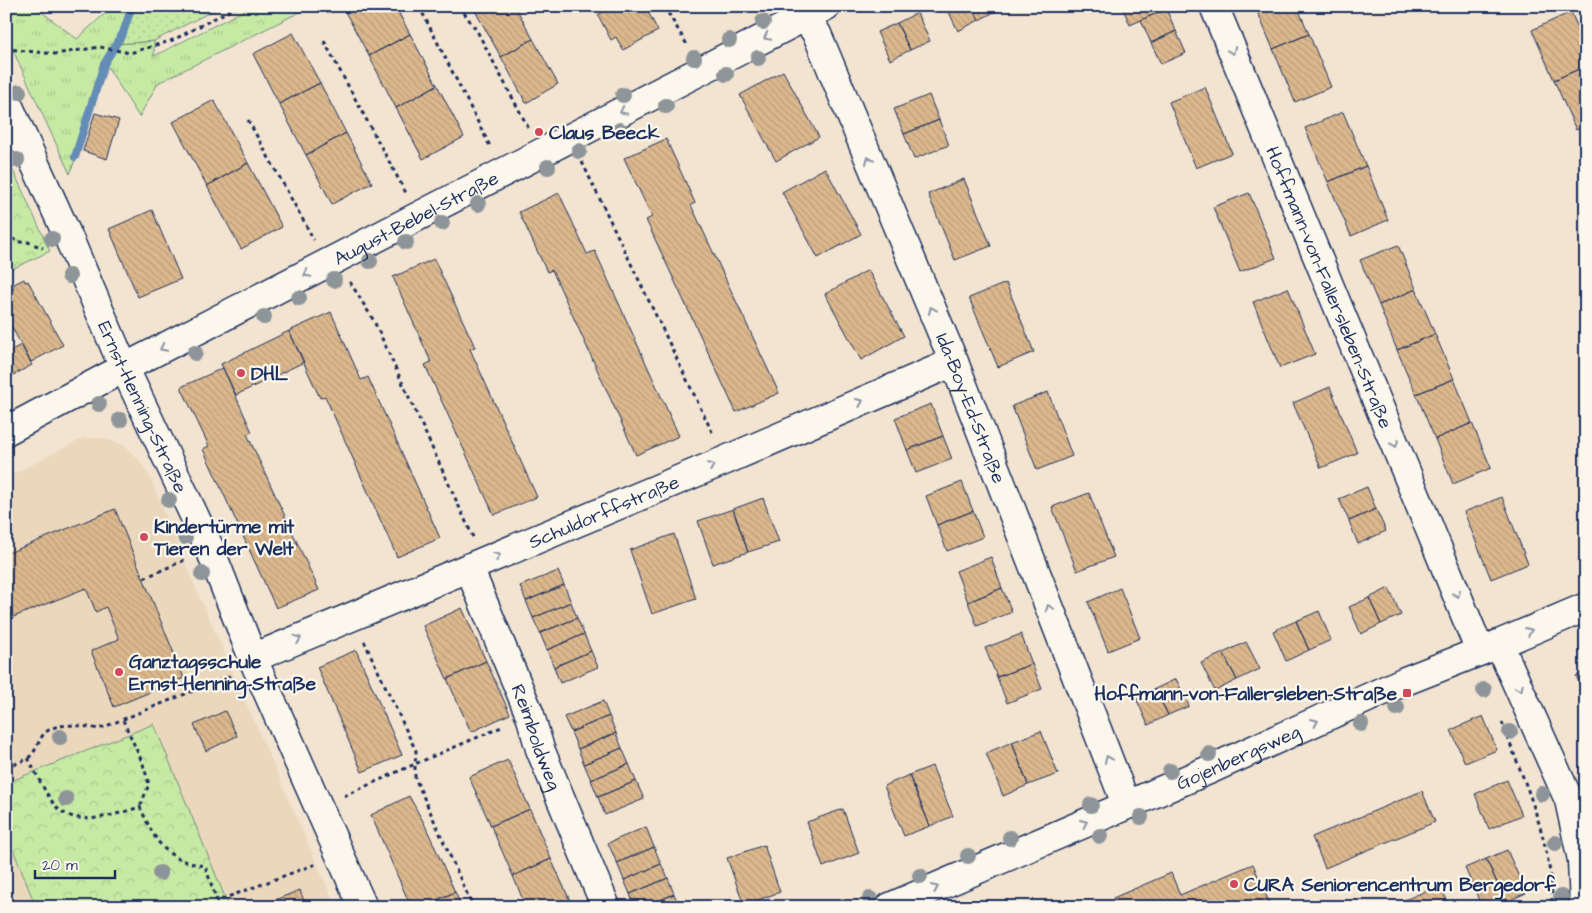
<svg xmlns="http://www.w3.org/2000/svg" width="1592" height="913" viewBox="0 0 1592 913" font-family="'Architects Daughter',sans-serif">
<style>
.built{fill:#ebd7bc}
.grass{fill:url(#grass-tufts);stroke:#708c80}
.park{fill:url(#park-crowns);stroke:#708c80}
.garden{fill:url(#garden-dots);stroke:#708c80}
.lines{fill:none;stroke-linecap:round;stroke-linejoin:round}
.stream{stroke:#638cb7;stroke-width:8}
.building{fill:url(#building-back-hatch);stroke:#1b2f5e}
.minor-casing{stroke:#1b2f5e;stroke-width:31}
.path{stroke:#1b2f5e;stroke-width:3;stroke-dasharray:4 4;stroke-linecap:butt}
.minor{stroke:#fbf7ec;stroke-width:28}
.tree{fill:#8e9599}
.oneway{stroke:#8b93a5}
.poi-dot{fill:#d1495b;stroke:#fbf7ec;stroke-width:2}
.labels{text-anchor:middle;stroke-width:4.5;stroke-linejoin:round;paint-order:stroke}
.poi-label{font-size:19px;font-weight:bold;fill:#1b2f5e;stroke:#fbf7ec;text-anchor:start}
.street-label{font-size:19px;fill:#1b2f5e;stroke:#fbf7ec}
</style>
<defs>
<pattern id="grass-tufts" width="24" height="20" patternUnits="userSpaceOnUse" patternTransform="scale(1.25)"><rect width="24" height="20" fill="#c6eaa3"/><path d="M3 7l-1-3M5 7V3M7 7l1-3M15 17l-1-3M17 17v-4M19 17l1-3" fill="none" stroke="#aac98f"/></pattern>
<pattern id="park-crowns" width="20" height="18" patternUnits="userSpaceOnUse" patternTransform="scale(1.25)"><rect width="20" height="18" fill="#c6eaa3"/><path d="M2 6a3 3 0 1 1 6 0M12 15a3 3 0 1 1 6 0" fill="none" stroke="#aac98f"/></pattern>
<pattern id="garden-dots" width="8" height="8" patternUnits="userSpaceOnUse" patternTransform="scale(1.25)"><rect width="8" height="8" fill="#c6eaa3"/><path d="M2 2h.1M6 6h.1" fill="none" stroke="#aac98f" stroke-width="1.8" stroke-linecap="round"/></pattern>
<pattern id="building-back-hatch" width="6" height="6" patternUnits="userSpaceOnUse" patternTransform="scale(1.25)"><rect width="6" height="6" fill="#dcb88d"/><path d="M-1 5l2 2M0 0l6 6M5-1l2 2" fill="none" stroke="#bc9e7c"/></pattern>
</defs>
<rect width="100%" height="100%" fill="#f2e4d0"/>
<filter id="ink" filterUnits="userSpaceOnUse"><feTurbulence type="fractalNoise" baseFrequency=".02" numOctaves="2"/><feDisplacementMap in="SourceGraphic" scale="10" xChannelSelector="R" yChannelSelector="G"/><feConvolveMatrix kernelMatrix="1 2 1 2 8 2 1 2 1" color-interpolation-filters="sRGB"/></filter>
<g filter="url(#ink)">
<path class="built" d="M83,438H103L123,445L139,460L150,477L197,591L336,907H6V478Z"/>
<path class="grass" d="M6,6H34L77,39L113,6H132L123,33L117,44L154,41V56L253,6H312L158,83L139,117L107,66L70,174L6,35Z"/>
<path class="park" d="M6,155L50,251L6,272Z
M154,724L229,907H36L6,832V783Z"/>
<path class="garden" d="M132,6H222L154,41L117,44L123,33Z"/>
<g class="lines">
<path class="stream" d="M75,157L104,64L123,33L132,6
M6,248L7,247"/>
</g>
<path class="building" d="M342,6H395L410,34L369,56Z
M478,6H515L533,39L501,57L474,9Z
M600,6H645L658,31L623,50L616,37L611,40L598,15L603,12Z
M946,6H972L979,20L958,31Z
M972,6H998L1000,9L979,20Z
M1122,6H1165L1166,9L1130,25Z
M1255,6H1297L1309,34L1273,49Z
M1166,9L1176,31L1151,43L1141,20Z
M1571,12L1586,47V66L1554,80L1532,30Z
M917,13L930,41L910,50L897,23Z
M897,23L910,50L890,60L877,32Z
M1176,31L1186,53L1161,64L1151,43Z
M293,33L320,83L279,104L253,54Z
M410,34L437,85L396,108L369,56Z
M1309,34L1331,87L1295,102L1273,49Z
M533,39L558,84L526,103L501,57Z
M1586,66V126L1576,130L1554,80Z
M783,71L819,137L776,161L740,95Z
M320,83L346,133L306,155L279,104Z
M437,85L464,137L423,159L396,108Z
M1205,87L1232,153L1196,168L1169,102Z
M929,95L939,120L904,134L894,109Z
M214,100L248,163L207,186L173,122Z
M1343,112L1366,166L1328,182L1305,128Z
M95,113L119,120L107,159L83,151Z
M939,120L949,145L914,159L904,134Z
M346,133L372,183L332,204L306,155Z
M666,139L695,203L691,205L779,393L736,412L646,220L652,217L624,158Z
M248,163L282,227L241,249L207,186Z
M1366,166L1388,220L1351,236L1328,182Z
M825,168L861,234L818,258L782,192Z
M964,179L991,246L955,260L928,194Z
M559,193L587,254L595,251L679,436L636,455L552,270L547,272L519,212Z
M1249,193L1276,258L1240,272L1213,207Z
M152,210L181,279L138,297L109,229Z
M1398,245L1416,289L1379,305L1360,260Z
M434,259L475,347L470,349L537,497L494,515L425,365L431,362L393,277Z
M868,270L904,336L861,360L825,294Z
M24,279L25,282L28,281L63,345L31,362L6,317V293L14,289L12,285Z
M1006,283L1034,352L998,367L969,298Z
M1288,288L1315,354L1280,368L1253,302Z
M1416,289L1435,334L1397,350L1379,305Z
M331,312L361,380L368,377L440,538L397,557L325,396L320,398L289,331Z
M289,331L304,362L236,395L221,364Z
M1435,334L1454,379L1416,394L1397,350Z
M21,345L32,365L6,379V353Z
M223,368L252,432L247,434L319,590L276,608L203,449L209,446L181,387Z
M1454,379L1472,423L1435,439L1416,394Z
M1330,387L1357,453L1321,468L1293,403Z
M1048,392L1072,456L1037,470L1012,406Z
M931,404L943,436L907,450L895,418Z
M1472,423L1491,468L1453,484L1435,439Z
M943,436L952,459L916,473L907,450Z
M962,482L973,511L937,525L926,496Z
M1367,487L1376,509L1349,521L1339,499Z
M1089,493L1114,557L1077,571L1052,507Z
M1502,497L1528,564L1491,579L1464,512Z
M763,498L779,542L748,552L733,509Z
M115,509L184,678L114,707L91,651L119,639L106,607L96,612L86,588L6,620V554Z
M733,509L748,552L713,564L698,521Z
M1376,509L1386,531L1358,544L1349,521Z
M973,511L983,537L947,551L937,525Z
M674,534L696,599L652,614L630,550Z
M991,557L1002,588L968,602L956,571Z
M558,571L564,585L526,601L520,586Z
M564,585L571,602L533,618L526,601Z
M1002,588L1012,612L977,626L968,602Z
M1120,588L1140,638L1108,651L1088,602Z
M1389,588L1401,615L1381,624L1369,598Z
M1369,598L1381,624L1361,634L1349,607Z
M571,602L577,618L540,633L533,618Z
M462,608L486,661L447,679L423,626Z
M1319,611L1331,640L1309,650L1296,621Z
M577,618L584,634L547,650L540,633Z
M1296,621L1309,650L1286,661L1273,631Z
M584,634L591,651L554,667L547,650Z
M1021,634L1032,664L997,677L985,648Z
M1246,642L1260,669L1237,680L1223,653Z
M356,650L402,755L362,772L317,667Z
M591,651L598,667L560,683L554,667Z
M1223,653L1237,680L1215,691L1201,663Z
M486,661L510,714L471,732L447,679Z
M1032,664L1042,689L1007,703L997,677Z
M1586,671V697L1576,676Z
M1176,679L1189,706L1168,715L1155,689Z
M1155,689L1168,715L1148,725L1136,698Z
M603,701L609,716L571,732L564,717Z
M225,711L237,736L206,751L194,725Z
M609,716L616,733L578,749L571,732Z
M1483,716L1497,750L1465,763L1451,730Z
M1041,731L1058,774L1028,785L1012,742Z
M616,733L622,748L584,764L578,749Z
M1012,742L1028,785L1003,796L986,753Z
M622,748L629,764L591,780L584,764Z
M508,760L530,809L491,826L469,777Z
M629,764L636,781L598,797L591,780Z
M932,766L953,816L930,826L909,775Z
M909,775L930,826L904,836L884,786Z
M1507,780L1522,815L1489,829L1475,794Z
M636,781L644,799L605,815L598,797Z
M1422,791L1435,822L1325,868L1312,837Z
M409,796L424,823L455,892L421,907H411L371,815Z
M530,809L551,859L513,876L491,826Z
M843,809L859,853L823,867L807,822Z
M646,827L654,847L617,863L608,843Z
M764,845L780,892L744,905L727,858Z
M654,847L661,864L624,880L617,863Z
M1507,850L1526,893L1506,902L1486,859Z
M551,859L573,907H526L513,876Z
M1486,859L1506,902L1497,907H1482L1465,868Z
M661,864L668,878L630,894L624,880Z
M1253,864L1271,907H1116L1113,898L1171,873L1180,895Z
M668,878L674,894L644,907H635L630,894Z
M1440,885L1450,907H1403L1400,902Z
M300,890L306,907H259L270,902Z
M455,892L462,907H421Z
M674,894L680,907H644Z"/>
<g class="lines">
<g class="minor-casing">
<g id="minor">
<path id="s1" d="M1214,6L1480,651"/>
<path id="s2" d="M803,18L810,24L817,34L954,362L1126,804"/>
<path id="s3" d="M6,100L70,241L117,352L210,549L256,666L363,907"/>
<path id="s4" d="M6,431L124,368L826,6"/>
<path id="s5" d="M469,568L530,715L540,749L606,907"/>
<path d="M1499,644L1569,800L1582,860L1584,907"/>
<path id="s6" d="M253,658L726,460L954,362"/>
<path id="s7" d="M890,907L1211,769L1405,681L1499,644L1586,607"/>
</g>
</g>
<path class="path" d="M419,6L491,148
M459,6L477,31L529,129
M664,6L686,43V47
M324,41L406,193
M6,51L8,49L55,54L100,47L130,53L173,40L238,6
M248,120L314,240
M582,162L714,436
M6,233L17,242H28L43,248
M6,266L10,265
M350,282L374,321L473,537
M144,578L187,559
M364,641L416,751L415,764L504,726
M123,720L143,764L149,784L140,807
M1502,722C1524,782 1553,842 1552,907
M28,758C35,771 50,804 61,811C83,827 116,814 140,807C156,842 164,860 205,866L217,901L316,864
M6,767C13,765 22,762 28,758C35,753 37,745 41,738C52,719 82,726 99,729L230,676
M344,796L415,764V778L473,907"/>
<use href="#minor" class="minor"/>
</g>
<g class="tree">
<circle cx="763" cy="22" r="8"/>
<circle cx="729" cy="40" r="8"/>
<circle cx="694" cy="58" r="8"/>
<circle cx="758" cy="58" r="8"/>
<circle cx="726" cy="74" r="8"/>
<circle cx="19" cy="92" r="8"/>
<circle cx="623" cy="95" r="8"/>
<circle cx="666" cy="106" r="8"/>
<circle cx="620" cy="130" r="8"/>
<circle cx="579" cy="151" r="8"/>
<circle cx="17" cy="160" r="8"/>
<circle cx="548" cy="167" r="8"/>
<circle cx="478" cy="204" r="8"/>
<circle cx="442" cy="223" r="8"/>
<circle cx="52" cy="239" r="8"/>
<circle cx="406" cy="242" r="8"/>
<circle cx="370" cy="261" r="8"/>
<circle cx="69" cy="276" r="8"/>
<circle cx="334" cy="280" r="8"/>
<circle cx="299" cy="298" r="8"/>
<circle cx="264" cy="317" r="8"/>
<circle cx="195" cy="353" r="8"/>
<circle cx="99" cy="404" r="8"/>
<circle cx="120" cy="420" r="8"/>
<circle cx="169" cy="500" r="8"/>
<circle cx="185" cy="537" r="8"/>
<circle cx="202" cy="574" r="8"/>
<circle cx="1484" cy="690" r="8"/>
<circle cx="1397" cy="708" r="8"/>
<circle cx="1361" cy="724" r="8"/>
<circle cx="1510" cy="732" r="8"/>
<circle cx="60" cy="737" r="8"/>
<circle cx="1209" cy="754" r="8"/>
<circle cx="1170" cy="771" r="8"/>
<circle cx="1542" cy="794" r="8"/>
<circle cx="66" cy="799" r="8"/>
<circle cx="1091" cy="805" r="8"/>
<circle cx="1141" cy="817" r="8"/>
<circle cx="1100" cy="836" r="8"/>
<circle cx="1010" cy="838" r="8"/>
<circle cx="1555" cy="843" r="8"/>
<circle cx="968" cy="856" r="8"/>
<circle cx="160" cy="873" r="8"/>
<circle cx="920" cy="876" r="8"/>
<circle cx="1561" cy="897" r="8"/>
<circle cx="870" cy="899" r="8"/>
</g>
<defs><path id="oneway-chevron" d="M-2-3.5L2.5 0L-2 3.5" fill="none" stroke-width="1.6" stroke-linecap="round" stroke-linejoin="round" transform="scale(1.25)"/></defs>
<g class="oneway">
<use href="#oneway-chevron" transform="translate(767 37) rotate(153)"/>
<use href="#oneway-chevron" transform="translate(1232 51) rotate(68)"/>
<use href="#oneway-chevron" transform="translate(623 111) rotate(153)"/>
<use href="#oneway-chevron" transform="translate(869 160) rotate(-113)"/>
<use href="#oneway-chevron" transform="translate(307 274) rotate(153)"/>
<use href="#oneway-chevron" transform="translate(932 310) rotate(-113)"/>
<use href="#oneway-chevron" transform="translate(163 348) rotate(153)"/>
<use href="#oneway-chevron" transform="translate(860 402) rotate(-23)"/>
<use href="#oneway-chevron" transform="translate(1395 444) rotate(68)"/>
<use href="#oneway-chevron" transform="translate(711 466) rotate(-23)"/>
<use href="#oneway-chevron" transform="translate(497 556) rotate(-23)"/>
<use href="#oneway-chevron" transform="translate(1457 594) rotate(68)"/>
<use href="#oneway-chevron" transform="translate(1049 608) rotate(-111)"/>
<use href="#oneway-chevron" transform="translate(1529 631) rotate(-23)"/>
<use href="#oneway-chevron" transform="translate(298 639) rotate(-22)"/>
<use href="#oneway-chevron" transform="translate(1520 688) rotate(65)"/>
<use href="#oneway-chevron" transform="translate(1315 722) rotate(-25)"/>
<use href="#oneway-chevron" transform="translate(1108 759) rotate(-112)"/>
<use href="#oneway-chevron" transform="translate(1084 823) rotate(-24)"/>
<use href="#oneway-chevron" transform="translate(935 888) rotate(-23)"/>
</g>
</g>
<g class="poi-dot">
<circle cx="539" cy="132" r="5"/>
<circle cx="241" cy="373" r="5"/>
<circle cx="144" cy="537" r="5"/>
<circle cx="119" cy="672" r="5"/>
<rect x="1402" y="688" width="10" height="10" rx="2.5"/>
<circle cx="1234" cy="884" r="5"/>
</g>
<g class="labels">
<g class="poi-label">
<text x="549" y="139">Claus Beeck</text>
<text x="251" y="380">DHL</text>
<text x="154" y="533">Kindertürme mit<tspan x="154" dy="22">Tieren der Welt</tspan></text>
<text x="129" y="668">Ganztagsschule<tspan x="129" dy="22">Ernst-Henning-Straße</tspan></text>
<text x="1397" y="700" text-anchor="end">Hoffmann-von-Fallersleben-Straße</text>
<text x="1244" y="891">CURA Seniorencentrum Bergedorf</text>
</g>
<g class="street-label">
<text dy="7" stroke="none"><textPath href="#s4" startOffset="462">August-Bebel-Straße</textPath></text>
<text dy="7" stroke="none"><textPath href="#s1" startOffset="304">Hoffmann-von-Fallersleben-Straße</textPath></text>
<text dy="7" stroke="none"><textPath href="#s3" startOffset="336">Ernst-Henning-Straße</textPath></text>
<text dy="7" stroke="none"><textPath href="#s2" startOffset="426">Ida-Boy-Ed-Straße</textPath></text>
<text dy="7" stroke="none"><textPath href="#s6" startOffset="380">Schuldorffstraße</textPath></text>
<text dy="7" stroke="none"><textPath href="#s5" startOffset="182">Reimboldweg</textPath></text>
<text dy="7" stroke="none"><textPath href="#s7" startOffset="379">Gojenbergsweg</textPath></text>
</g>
</g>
<rect width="1592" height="913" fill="none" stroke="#fbf7ec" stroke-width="25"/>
<rect x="12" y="12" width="1567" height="888" fill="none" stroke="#1b2f5e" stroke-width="2" filter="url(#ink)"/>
<path d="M35 870v8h80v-8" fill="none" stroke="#1b2f5e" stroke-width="2.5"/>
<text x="42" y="870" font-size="15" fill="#1b2f5e" stroke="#fbf7ec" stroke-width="4" paint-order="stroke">20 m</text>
</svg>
